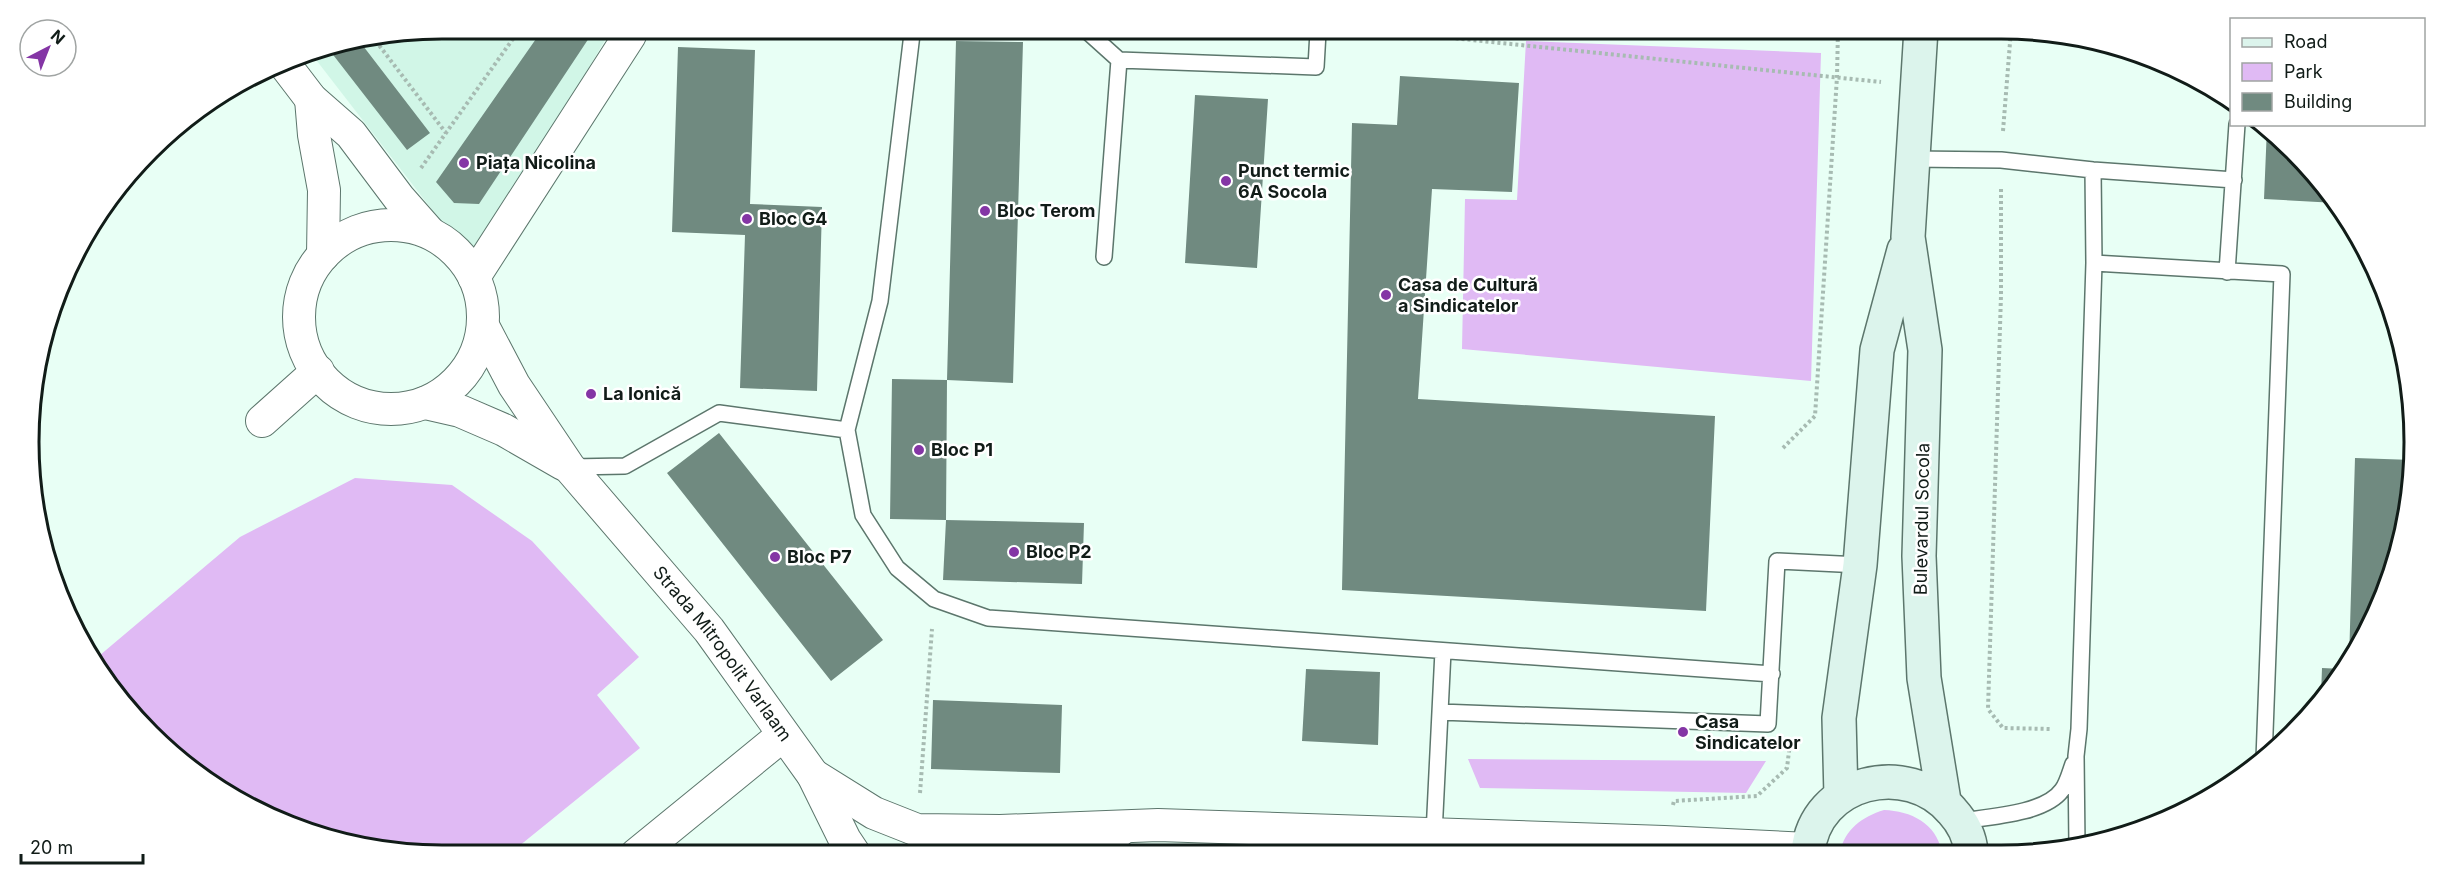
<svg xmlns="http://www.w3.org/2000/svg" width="2443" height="884" viewBox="0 0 2443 884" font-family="Inter,sans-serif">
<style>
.built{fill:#d1f6e7}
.green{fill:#e0baf4}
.building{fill:#708a80}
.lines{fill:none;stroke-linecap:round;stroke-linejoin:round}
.service-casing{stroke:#5c766c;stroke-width:18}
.minor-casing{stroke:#5c766c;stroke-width:34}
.secondary-casing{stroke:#5c766c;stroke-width:36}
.path{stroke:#a7bbb2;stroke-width:4;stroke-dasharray:3 3;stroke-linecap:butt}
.service{stroke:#fff;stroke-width:15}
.minor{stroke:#fff;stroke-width:32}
.secondary{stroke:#dcf4ec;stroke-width:33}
.poi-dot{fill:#8435a5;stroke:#fff;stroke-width:2}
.labels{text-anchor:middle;stroke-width:5;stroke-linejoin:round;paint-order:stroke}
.poi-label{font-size:18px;font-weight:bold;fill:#111c18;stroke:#fff;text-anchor:start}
.street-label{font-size:18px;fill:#111c18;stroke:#fff}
.rim{fill:none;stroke:#111c18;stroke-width:3}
</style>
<rect width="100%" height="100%" fill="#e8fff5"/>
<path class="built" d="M608,35L474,264L310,52L362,36Z"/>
<path class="green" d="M1526,41L1821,53L1811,381L1462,349L1465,199L1517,200Z
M355,478L452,485L532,541L639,657L597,695L640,748L508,855H442L335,841L212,786L149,734L98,672L93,661L240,537Z
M1468,759L1766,761L1746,793L1480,788Z
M1884,810C1911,811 1936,823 1942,852H1840C1845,829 1862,817 1884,810Z"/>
<path class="building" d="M1605,30H1648L1647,35L1605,33Z
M558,35H591L479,204L454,203L436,182L538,36Z
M357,38L430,133L407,150L327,47Z
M956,41L1023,42L1013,383L947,380Z
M678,47L755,50L750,204L822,207L817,391L740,388L745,235L672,232Z
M1400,76L1519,83L1512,192L1432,189L1418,399L1715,416L1706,611L1342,590L1352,123L1397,125Z
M1195,95L1268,99L1257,268L1185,263Z
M2267,127L2312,169L2336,203L2264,199Z
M892,379L947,380L946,520L1084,523L1082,584L943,580L946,520L890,519Z
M719,433L883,640L831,681L667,473Z
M2355,458L2413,460L2414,469L2400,549L2359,649L2349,661Z
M2322,668L2343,669L2321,695Z
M1306,669L1380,672L1378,745L1302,741Z
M933,700L1062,705L1060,773L931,769Z"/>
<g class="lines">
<g class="service-casing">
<path id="service" d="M1089,33L1119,60L1316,67L1318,32
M1912,159L2001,160L2093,170L2234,180
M1104,257L1119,60
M2094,263L2282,274L2264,759
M2227,272L2237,124
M847,430L880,301L912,34
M571,467L625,466L719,413L847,430L863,515L897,568L934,599L988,618L1772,674
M1440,712L1443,651
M1961,821C1988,817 2045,814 2062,790C2067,784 2070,772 2073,764
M1434,834L1440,712L1768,724L1777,561L1860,565
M2077,845L2076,756L2079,729L2094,263L2093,170"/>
</g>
<g class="minor-casing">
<g id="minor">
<path d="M282,61L311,99L351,134L399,198L429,232"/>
<path d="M311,99L314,135L324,190L323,255"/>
<circle cx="391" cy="317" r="92"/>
<path d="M474,277L630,35"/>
<path id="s1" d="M484,328L514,385L569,467L709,630L813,775L845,840L855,855"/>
<path d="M425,403L460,411L504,430L563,464"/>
<path d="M262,421L318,371"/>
<path d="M813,775L874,813L917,830L1000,831L1158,825L1664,842L1808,849"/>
<path d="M1089,854L1124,827"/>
<path d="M636,855L783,735"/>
</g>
</g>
<g class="secondary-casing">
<path id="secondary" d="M1921,29L1908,237L1925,350L1919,556L1924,678L1944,801
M1841,796L1839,718L1860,565L1877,350L1904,250
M1808,852C1815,781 1907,758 1952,811C1962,822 1970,837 1971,852"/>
</g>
<path class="path" d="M1384,31L1881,82
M372,36L446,133
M2003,131L2011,30
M421,168L515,36
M2001,189V295L1988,709L2003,728L2052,729
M1783,448L1815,416L1837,77L1838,29
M920,793L932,629
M1673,805L1674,801L1757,796L1787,768L1790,743"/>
<use href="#service" class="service"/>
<use href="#minor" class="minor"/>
<use href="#secondary" class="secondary"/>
</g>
<g class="poi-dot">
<circle cx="464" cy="163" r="6"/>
<circle cx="1226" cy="181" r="6"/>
<circle cx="985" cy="211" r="6"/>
<circle cx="747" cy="219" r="6"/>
<circle cx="1386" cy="295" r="6"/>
<circle cx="591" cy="394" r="6"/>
<circle cx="919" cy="450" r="6"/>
<circle cx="1014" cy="552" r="6"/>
<circle cx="775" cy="557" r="6"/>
<circle cx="1683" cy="732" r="6"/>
</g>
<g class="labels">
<g class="poi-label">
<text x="476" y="169">Piața Nicolina</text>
<text x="1238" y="177">Punct termic<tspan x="1238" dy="21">6A Socola</tspan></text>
<text x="997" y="217">Bloc Terom</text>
<text x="759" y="225">Bloc G4</text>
<text x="1398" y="291">Casa de Cultură<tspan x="1398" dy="21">a Sindicatelor</tspan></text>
<text x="603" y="400">La Ionică</text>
<text x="931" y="456">Bloc P1</text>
<text x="1026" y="558">Bloc P2</text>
<text x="787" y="563">Bloc P7</text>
<text x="1695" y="728">Casa<tspan x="1695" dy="21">Sindicatelor</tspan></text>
</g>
<g class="street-label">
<text transform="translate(1922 519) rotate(-89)" y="6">Bulevardul Socola</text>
<text dy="6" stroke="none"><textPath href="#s1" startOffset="405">Strada Mitropolit Varlaam</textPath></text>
</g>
</g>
<path d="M0 0H2443V884H0ZM442 39H2001A403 403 0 0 1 2404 442V442A403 403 0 0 1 2001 845H442A403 403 0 0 1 39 442V442A403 403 0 0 1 442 39Z" fill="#fff" fill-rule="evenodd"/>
<path class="rim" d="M442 39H2001A403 403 0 0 1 2404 442V442A403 403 0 0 1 2001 845H442A403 403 0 0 1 39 442V442A403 403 0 0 1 442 39Z"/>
<rect x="2230" y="18" width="195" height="108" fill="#ffffff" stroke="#a0a4a3" stroke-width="1.5"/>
<rect x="2242" y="38" width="30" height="9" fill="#dcf4ec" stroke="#a0a4a3" stroke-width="1.5"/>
<text x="2284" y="48" font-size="18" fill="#111c18">Road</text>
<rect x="2242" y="63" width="30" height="18" fill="#e0baf4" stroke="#a0a4a3" stroke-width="1.5"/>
<text x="2284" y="78" font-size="18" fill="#111c18">Park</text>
<rect x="2242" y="93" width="30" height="18" fill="#708a80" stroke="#a0a4a3" stroke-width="1.5"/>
<text x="2284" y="108" font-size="18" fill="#111c18">Building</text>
<g transform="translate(48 48) rotate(42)"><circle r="28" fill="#ffffff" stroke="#a0a4a3" stroke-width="1.5"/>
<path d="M0-4.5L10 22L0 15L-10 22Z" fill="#8435a5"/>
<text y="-9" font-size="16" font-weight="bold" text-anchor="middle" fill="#111c18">N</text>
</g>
<path d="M21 854v9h122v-9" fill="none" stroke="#111c18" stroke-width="3"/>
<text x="30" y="854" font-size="18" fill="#111c18" stroke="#ffffff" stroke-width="4.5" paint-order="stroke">20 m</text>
</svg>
